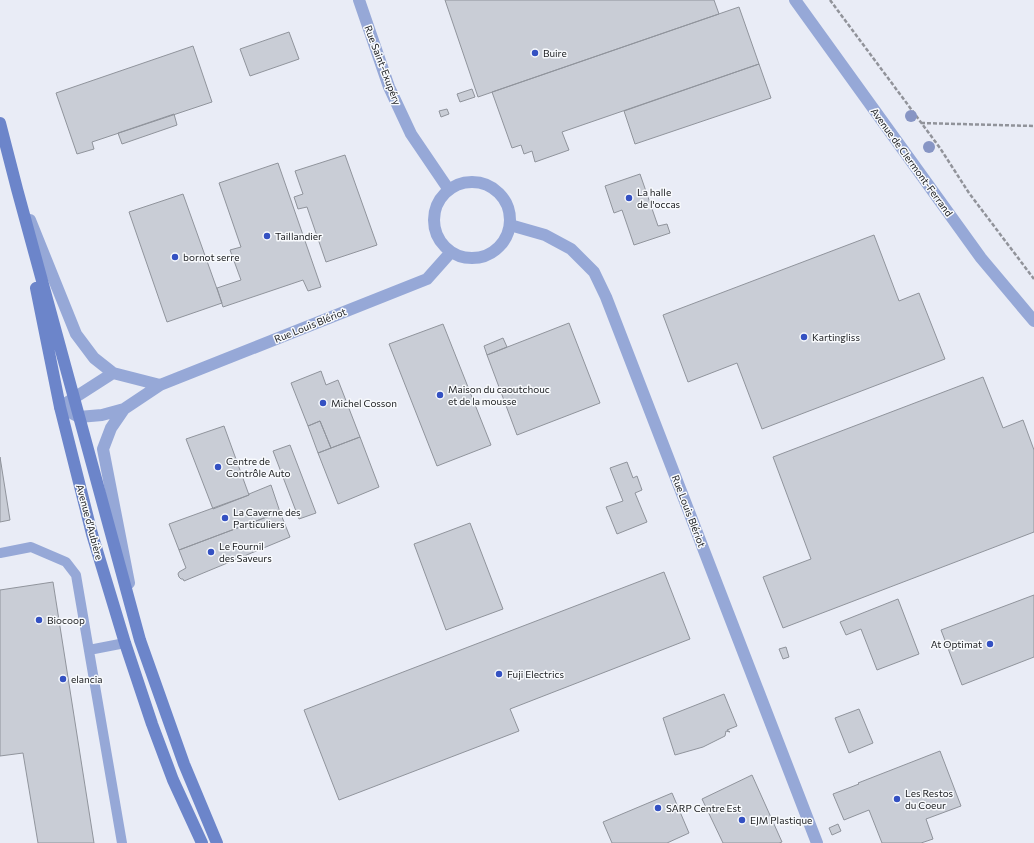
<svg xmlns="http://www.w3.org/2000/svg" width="1034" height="843" viewBox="0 0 1034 843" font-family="Commissioner,sans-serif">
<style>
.building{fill:#c9cdd6;stroke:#90949c}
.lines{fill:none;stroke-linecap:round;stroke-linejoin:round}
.path{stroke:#91939a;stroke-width:2.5;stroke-dasharray:4 2;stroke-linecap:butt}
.service{stroke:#96a8d7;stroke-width:10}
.minor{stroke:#96a8d7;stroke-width:12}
.tertiary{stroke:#96a8d7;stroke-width:12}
.secondary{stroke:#6c85ca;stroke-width:12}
.tree{fill:#8795c4}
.poi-dot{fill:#3451c2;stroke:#f8fafd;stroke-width:1.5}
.labels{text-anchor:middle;stroke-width:3;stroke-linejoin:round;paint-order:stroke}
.poi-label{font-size:10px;fill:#202225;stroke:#f8fafd;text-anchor:start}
.street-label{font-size:10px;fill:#202225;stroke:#f8fafd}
</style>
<rect width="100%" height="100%" fill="#e9ecf6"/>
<path class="building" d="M445,0H714L719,14L478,97Z
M739,7L759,64L562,132L569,150L535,162L532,151L524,154L521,145L512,148L492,92Z
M289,32L299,59L250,76L240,49Z
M193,46L212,102L92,142L94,149L77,154L56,93Z
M759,64L771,98L635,144L624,111Z
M472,89L475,97L460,102L457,94Z
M447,109L449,114L441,117L439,111Z
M174,114L177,125L122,144L118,133Z
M345,155L377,245L326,262L307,207L298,209L294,197L303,194L295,171Z
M278,163L321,287L308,291L303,280L223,307L217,288L241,280L230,250L241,247L219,183Z
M640,174L658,226L667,224L670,233L634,245L622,210L614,213L605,186Z
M183,194L222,303L167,322L129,212Z
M874,235L899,301L919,293L945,359L762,429L737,363L688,382L663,315Z
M569,323L600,403L517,435L487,355Z
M443,324L491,445L437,466L389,344Z
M503,338L507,347L487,355L484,346Z
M321,371L326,385L338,380L360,437L331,448L320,421L308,426L291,383Z
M983,377L1003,428L1023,420L1034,450V532L783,628L763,577L811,559L773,457Z
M320,421L331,448L318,453L308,426Z
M224,426L249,495L213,509L186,439Z
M360,437L379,487L338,504L318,453Z
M290,445L316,513L299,519L273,451Z
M0,457L10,520L0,522Z
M627,462L633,478L637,476L642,490L635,493L647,522L617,534L606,507L623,501L610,468Z
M271,485L280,512L179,550L169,524L249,495V494Z
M280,512L290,537L184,581L183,579H181L179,577L178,574L179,572L186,568L179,550Z
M470,523L503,609L446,630L414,544Z
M664,572L690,639L510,709L519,731L339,800L304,710Z
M53,582L94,843H38L23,753L0,756V590Z
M1034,595V657L962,685L941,630Z
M898,599L919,654L877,670L861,629L846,635L840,622Z
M786,647L789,657L783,659L779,649Z
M724,694L737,726L727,730L730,732L726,731L725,736L703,747L675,755L663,718Z
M859,709L873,743L849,753L835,718Z
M940,751L961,806L926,819L933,839L921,843H882L869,810L844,820L833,794L859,784L858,783Z
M752,775L782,842L779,843H723L702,799Z
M672,793L689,833L667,843H612L603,822Z
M838,824L841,831L832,835L829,828Z"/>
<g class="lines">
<path class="path" d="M830,0L940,148L969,193L1034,279
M921,123L1034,126"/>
<path class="service" d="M0,553L31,547L66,562L76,575L122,843
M89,650L125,643"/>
<path class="minor" d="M359,0L389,87L411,134L449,190
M434 220a38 38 0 1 1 76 0a38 38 0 1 1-76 0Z
M30,220L76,334L94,358L113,373L160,385
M510,225L545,235L571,249L594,272L606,297L817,843
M113,373L60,407L79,417L102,415L124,409
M129,583L103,449L111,428L124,409L160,385L427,279L451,252"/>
<path class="tertiary" d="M795,0L981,258L1034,321"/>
<path class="secondary" d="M0,123L17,189L140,640L184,764L217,843
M36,288L60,407L92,534L125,643L152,724L173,780L202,843"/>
</g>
<g class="tree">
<circle cx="911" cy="116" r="6"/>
<circle cx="929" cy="147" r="6"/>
</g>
<g class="poi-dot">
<circle cx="535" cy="53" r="4"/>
<circle cx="629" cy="198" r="4"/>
<circle cx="267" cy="236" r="4"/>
<circle cx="175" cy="257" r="4"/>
<circle cx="804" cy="337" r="4"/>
<circle cx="440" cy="395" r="4"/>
<circle cx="323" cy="403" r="4"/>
<circle cx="218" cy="467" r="4"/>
<circle cx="225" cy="518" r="4"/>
<circle cx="211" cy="552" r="4"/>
<circle cx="39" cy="620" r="4"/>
<circle cx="990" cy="644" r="4"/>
<circle cx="499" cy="674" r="4"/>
<circle cx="63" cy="679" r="4"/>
<circle cx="897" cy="799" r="4"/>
<circle cx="658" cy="808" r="4"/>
<circle cx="742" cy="820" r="4"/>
</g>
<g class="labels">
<g class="poi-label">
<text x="543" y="57">Buire</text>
<text x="637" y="196">La halle<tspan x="637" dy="12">de l'occas</tspan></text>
<text x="275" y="240">Taillandier</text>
<text x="183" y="261">bornot serre</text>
<text x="812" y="341">Kartingliss</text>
<text x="448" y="393">Maison du caoutchouc<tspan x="448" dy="12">et de la mousse</tspan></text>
<text x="331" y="407">Michel Cosson</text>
<text x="226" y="465">Centre de<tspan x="226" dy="12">Contrôle Auto</tspan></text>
<text x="233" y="516">La Caverne des<tspan x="233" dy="12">Particuliers</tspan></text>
<text x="219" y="550">Le Fournil<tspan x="219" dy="12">des Saveurs</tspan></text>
<text x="47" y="624">Biocoop</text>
<text x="982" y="648" text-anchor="end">At Optimat</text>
<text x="507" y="678">Fuji Electrics</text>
<text x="71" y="683">elancia</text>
<text x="905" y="797">Les Restos<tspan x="905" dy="12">du Coeur</tspan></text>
<text x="666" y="812">SARP Centre Est</text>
<text x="750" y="824">EJM Plastique</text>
</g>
<g class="street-label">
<text transform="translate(383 65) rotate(69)" y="4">Rue Saint-Exupéry</text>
<text transform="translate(912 162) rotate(54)" y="4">Avenue de Clermont-Ferrand</text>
<text transform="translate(310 325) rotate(-22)" y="4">Rue Louis Blériot</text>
<text transform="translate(689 511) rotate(69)" y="4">Rue Louis Blériot</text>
<text transform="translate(90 522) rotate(75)" y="4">Avenue d'Aubière</text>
</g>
</g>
</svg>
